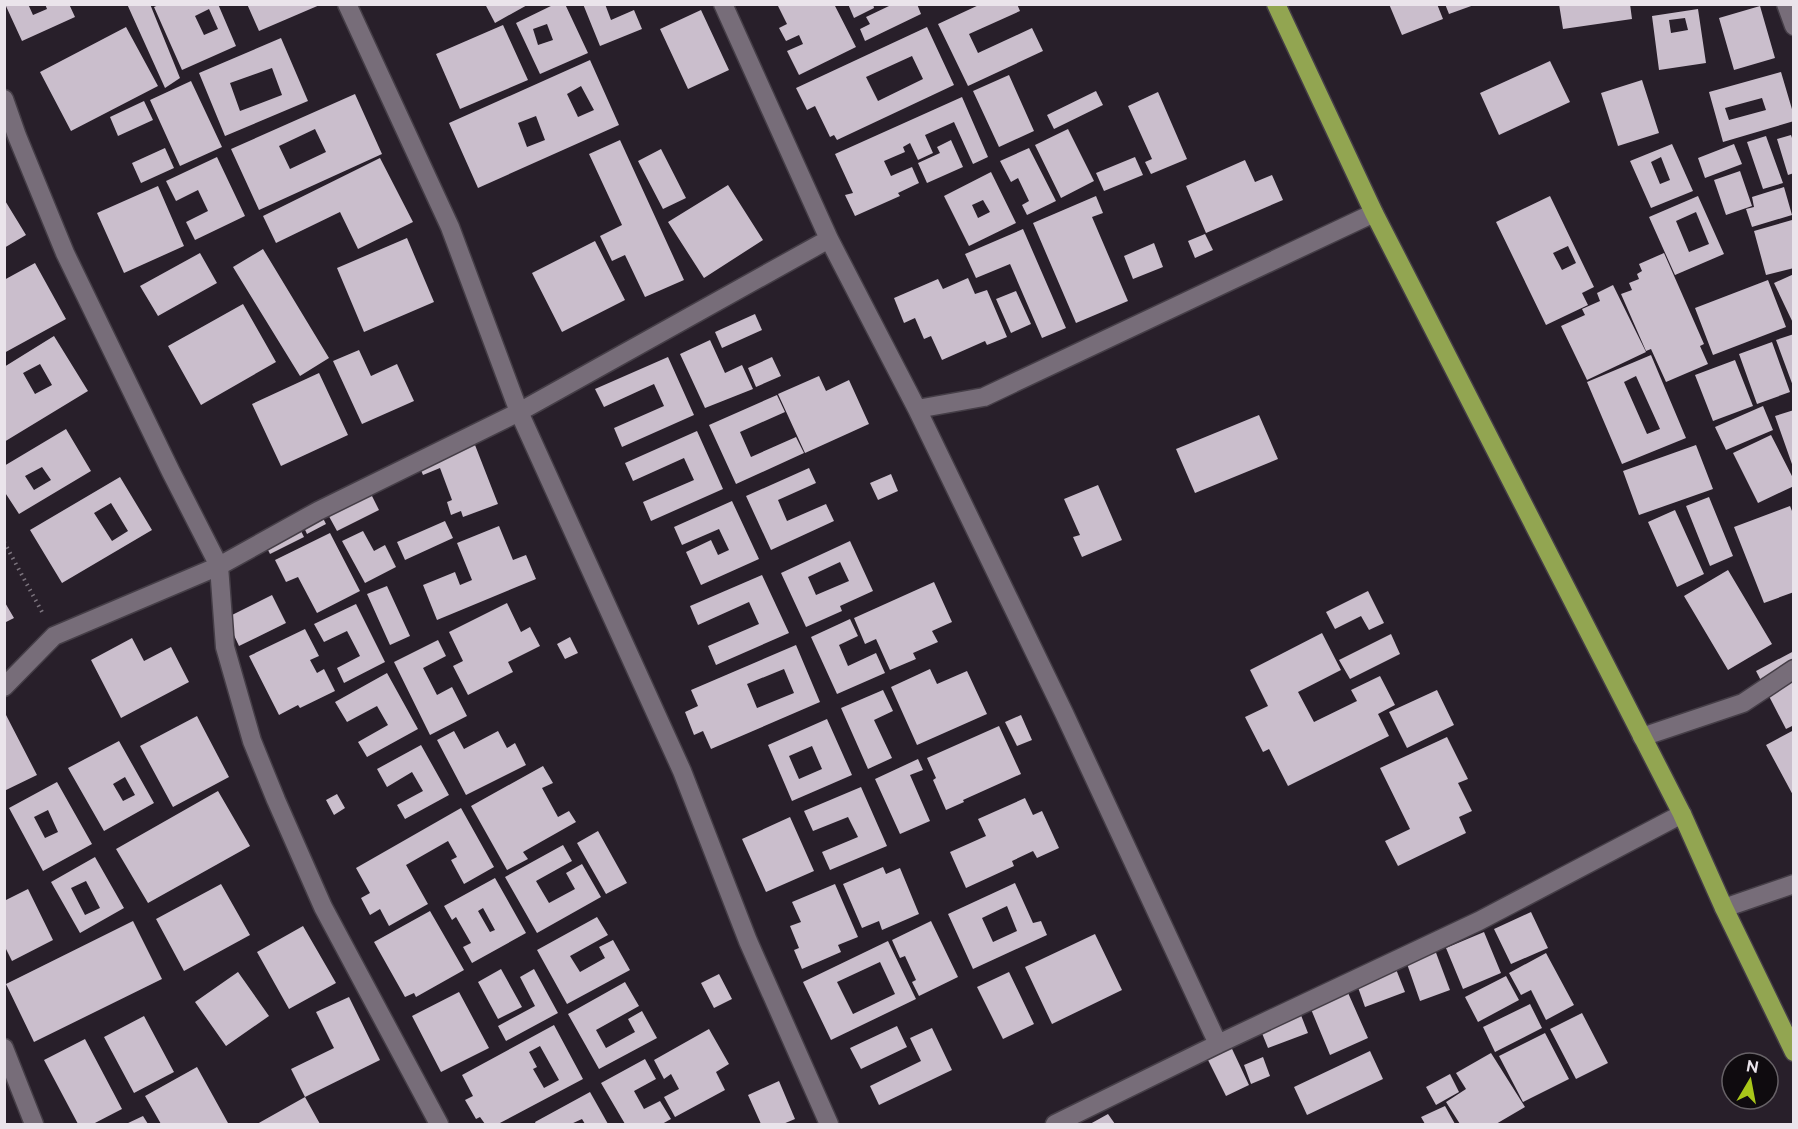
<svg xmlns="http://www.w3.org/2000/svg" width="1798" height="1129" viewBox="0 0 1798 1129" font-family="Raleway,sans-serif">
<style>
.building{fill:#cabecc;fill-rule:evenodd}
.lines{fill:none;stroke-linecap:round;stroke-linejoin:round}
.minor-casing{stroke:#453e47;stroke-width:21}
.highway-casing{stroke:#453e47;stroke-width:21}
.path{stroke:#7c747e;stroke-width:4;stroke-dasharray:1.5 4.5;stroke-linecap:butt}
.minor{stroke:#776d79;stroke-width:18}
.highway{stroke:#92a551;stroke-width:18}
</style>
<rect width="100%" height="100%" fill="#281f2a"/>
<path class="building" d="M5,4H28L33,15L47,9L45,4H69L75,17L22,41Z
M127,4H150L180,78L165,88Z
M161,4H218L236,46L182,70L154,7ZM209,9L218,29L204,35L195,16Z
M247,4H322L259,31Z
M485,4H529L495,23Z
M555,4H565L588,53L540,74L516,23ZM547,24L553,40L538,45L533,29Z
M583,4H605L611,20L634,10L642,29L600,46Z
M782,4H834L856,47L799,75L787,51L803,44L799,35L786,41L779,28L787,24L778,6Z
M848,4H873L874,8L854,18Z
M888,4H917L921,14L865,41L860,29L870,24L866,17L889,6Z
M981,4H1017L1020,11L969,34L978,53L1032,28L1043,51L968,86L938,24Z
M1389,4H1437L1443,19L1402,35Z
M1445,4H1474V5L1449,14Z
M1559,4H1630L1632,19L1563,29Z
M1760,6L1775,58L1734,70L1719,18Z
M1698,9L1706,63L1659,70L1652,16ZM1685,18L1688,30L1671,33L1669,20Z
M701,10L729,70L688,89L660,29Z
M503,25L528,80L460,109L436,54Z
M126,27L158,86L71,131L40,72Z
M927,27L954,85L837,140L834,135L830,137L815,106L807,110L796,88ZM912,56L923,79L878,101L866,77Z
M281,38L308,101L225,136L199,73ZM272,68L282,95L240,111L230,83Z
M590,60L619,125L478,188L449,123ZM581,86L594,110L578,117L567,94ZM536,116L545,140L527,147L518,123Z
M1550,61L1570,102L1499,135L1480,93Z
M1781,72L1794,116V121L1723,142L1709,92ZM1762,98L1766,110L1729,120L1725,108Z
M1009,75L1034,131L999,147L973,91Z
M1642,80L1659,133L1618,146L1601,93Z
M191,81L222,147L180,166L150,100Z
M1096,91L1103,105L1054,129L1047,115Z
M1158,92L1187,159L1151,174L1145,162L1152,159L1128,106Z
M355,94L382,154L259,210L231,149ZM315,129L326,152L290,169L279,146Z
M962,97L988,157L973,164L954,122L925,135L933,153L918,160L910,143L903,147L905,152L884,161L891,176L912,167L919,183L898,193L900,196L855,216L845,195L853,193L835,154Z
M144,101L153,120L118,136L110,117Z
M1068,129L1094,181L1061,198L1035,145Z
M1791,135L1794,144V173L1788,175L1777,139Z
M1766,136L1783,183L1763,189L1747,142Z
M620,140L684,280L645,297L625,255L612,261L600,236L622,225L589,154Z
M951,140L963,167L927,183L918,163L940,153L937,147Z
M1672,144L1693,191L1651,208L1630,161ZM1661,157L1670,180L1660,184L1651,162Z
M1734,144L1742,164L1705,178L1698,158Z
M165,148L174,168L141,183L132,163Z
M1029,148L1056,201L1027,215L1022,205L1029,201L1018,178L1011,182L1000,161Z
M661,149L686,198L663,209L638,161Z
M217,157L245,216L195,240L186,222L208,211L198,190L176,201L166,181Z
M1135,157L1143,175L1104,191L1096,173Z
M380,158L413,222L358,249L340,212L276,243L263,216Z
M1245,160L1255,182L1272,175L1283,200L1206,233L1186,186Z
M1740,171L1752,206L1726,215L1714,180Z
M991,172L1016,223L969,246L944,196ZM983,200L990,212L978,218L972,205Z
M728,185L763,240L704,278L668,222Z
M158,186L184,246L124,273L97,213Z
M1784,187L1792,215L1752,227L1746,209L1754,207L1752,197Z
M1096,196L1103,213L1092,217L1128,301L1076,323L1033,223Z
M1550,196L1594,287L1582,293L1588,305L1546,325L1496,222ZM1568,246L1576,263L1562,270L1553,253Z
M1698,196L1724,254L1675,275L1649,217ZM1696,212L1709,244L1689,252L1676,221Z
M4,199L26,235L4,248Z
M1792,220L1794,225V268L1766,275L1754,231Z
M1023,229L1066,328L1042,338L1010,264L976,278L965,254Z
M1205,234L1213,250L1195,258L1188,241Z
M407,238L434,302L364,332L337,268Z
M595,241L625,300L562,332L532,273Z
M1154,243L1163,267L1133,279L1124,256Z
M263,249L329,358L300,376L233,267Z
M200,253L217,283L158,316L140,286Z
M1664,253L1704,344L1700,346L1708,364L1666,382L1651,349L1646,351L1621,294L1632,290L1629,283L1639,279L1637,274L1642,271L1639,264Z
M35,263L66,319L4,353V280Z
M1794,274V325L1774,283Z
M968,278L975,294L987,290L1007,337L987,345L985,341L942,360L931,336L924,339L915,318L904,323L894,298L938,279L943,289Z
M1768,280L1786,327L1713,355L1695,308Z
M1613,285L1646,352L1587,380L1561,326L1585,315L1582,309L1600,301L1597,293Z
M1016,291L1031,324L1011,333L996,299Z
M243,304L276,362L201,405L168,346Z
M755,314L762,330L722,348L715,332Z
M1794,334V386H1793L1776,340Z
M54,336L88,391L4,442V367ZM40,364L52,385L35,394L23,373Z
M710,340L725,373L742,365L753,389L705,408L680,354Z
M1772,342L1790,392L1757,404L1739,354Z
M359,350L371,376L397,364L414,401L362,424L333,361Z
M1651,355L1686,438L1622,464L1587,382ZM1636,376L1660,429L1647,434L1624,382Z
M668,357L694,415L622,447L614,428L664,406L654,384L604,407L595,389Z
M772,357L781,376L756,387L748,368Z
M1735,360L1753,406L1713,421L1695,375Z
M319,373L348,435L281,466L252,404Z
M819,376L826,391L849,380L869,424L805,453L778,394Z
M777,395L785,412L740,432L751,457L796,437L804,453L736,484L709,425Z
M1763,406L1773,430L1726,450L1715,427Z
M1794,410V467H1793L1775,416Z
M1259,415L1278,459L1195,493L1176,449Z
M66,429L91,471L19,514L4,491V466ZM42,467L51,480L34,490L25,476Z
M697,431L723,489L651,521L643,502L694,480L684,458L633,481L625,463Z
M1771,435L1794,480V486L1758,503L1733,453Z
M475,445L498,504L463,517L461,511L451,515L447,502L452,500L440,468L423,475L417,461L436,460Z
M1696,445L1713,489L1639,515L1623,471Z
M809,468L816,483L778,500L787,521L826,504L834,521L771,550L746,496Z
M891,474L898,491L878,500L870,483Z
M120,477L152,530L62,583L30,530ZM111,503L128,531L112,541L94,513Z
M1098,485L1122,540L1082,557L1073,537L1080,535L1064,499Z
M370,492L379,510L337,531L325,509Z
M1709,497L1733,556L1710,566L1686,506Z
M732,501L759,559L701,585L686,552L711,540L718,555L729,550L719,529L682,545L674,527Z
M1790,506L1794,516V592L1764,603L1734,527Z
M319,510L326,524L307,534L300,519Z
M1675,510L1704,574L1677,587L1648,522Z
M296,521L304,537L270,554L262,538Z
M445,521L453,538L405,560L397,542Z
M499,526L513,560L526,555L536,579L437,620L423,585L455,572L460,585L472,580L457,543Z
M363,531L374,551L385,545L396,567L365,583L342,541Z
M330,533L360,591L317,613L298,577L286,582L275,560Z
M850,541L873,591L840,606L842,611L806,627L781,573ZM840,562L849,581L816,595L808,577Z
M1728,570L1772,644L1728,670L1684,596Z
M762,575L789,633L716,665L708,646L759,624L749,602L698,625L690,606Z
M934,582L952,622L932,631L938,642L913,653L916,659L890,670L876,639L865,644L854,618Z
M387,586L410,636L390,645L367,594Z
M1368,591L1384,623L1369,630L1361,616L1335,629L1326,612Z
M272,595L286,623L239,646L226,618Z
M4,601L14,618L4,623Z
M507,603L521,632L530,627L540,646L508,662L513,672L468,695L453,666L463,661L449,632Z
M356,604L385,662L344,683L337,668L360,656L347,631L324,642L314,624Z
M850,619L858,636L839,645L848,666L876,653L885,673L837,694L811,637Z
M305,629L319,656L310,660L317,673L324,669L335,691L300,708L298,705L279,715L249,656Z
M1322,633L1341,670L1298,692L1314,722L1357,701L1351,690L1380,676L1395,705L1378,714L1389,736L1288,786L1269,749L1263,752L1245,717L1268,706L1250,670Z
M1391,634L1400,654L1350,679L1339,660Z
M570,637L578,653L565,659L557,644Z
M132,638L144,661L171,647L189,682L121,718L91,660Z
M438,640L446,656L423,668L437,695L452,687L467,716L430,735L394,662Z
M796,645L820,702L711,749L703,731L694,735L685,712L698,706L691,690ZM784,669L794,693L757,708L747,684Z
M1794,651V725L1786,729L1756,671Z
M930,669L937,684L967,671L987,714L917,745L891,687Z
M387,673L418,729L367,757L358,742L388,725L377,706L347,722L335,702Z
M883,690L893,711L874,720L892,758L868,769L841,708Z
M1437,690L1454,725L1407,748L1389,712Z
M6,715L37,775L4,791V716Z
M1021,715L1032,740L1017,746L1005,722Z
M197,716L229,777L173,807L140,746Z
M827,719L852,775L792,801L768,745ZM812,746L822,769L799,779L789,756Z
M999,726L1021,774L963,800L964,802L946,810L933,780L936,778L927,758Z
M1794,730V797L1766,745Z
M454,731L464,749L498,731L507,748L515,743L526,765L466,795L437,740Z
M1447,737L1468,779L1458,783L1472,811L1459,817L1466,833L1398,866L1385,841L1410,829L1380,768Z
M119,741L154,803L104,831L68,768ZM125,777L135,795L123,801L113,784Z
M421,745L449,795L405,819L397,805L423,791L412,772L387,787L377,769Z
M918,759L923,770L910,775L930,821L900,834L875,779Z
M543,766L553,783L542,788L558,817L569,811L576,822L523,852L528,859L507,870L471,806Z
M57,782L92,844L43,871L9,808ZM48,810L58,832L45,838L34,817Z
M861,787L887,846L830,870L822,852L858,837L848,817L813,831L804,811Z
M218,791L250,846L148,903L116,849Z
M337,794L345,808L334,815L326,800Z
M1025,798L1033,815L1042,811L1059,848L1037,858L1033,851L1012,861L1014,866L966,888L950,852L986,836L978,819Z
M461,808L494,867L464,884L451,860L457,857L448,841L406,865L428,904L389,926L380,909L370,915L361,898L370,893L356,868Z
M790,817L814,871L766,892L742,839Z
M598,831L627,883L606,894L577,843Z
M563,845L572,861L536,881L549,903L575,889L566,873L582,864L601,897L537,933L505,877Z
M95,857L124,908L80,933L51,882ZM86,881L100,908L85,915L71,888Z
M883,867L886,874L900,868L919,914L882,930L879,921L862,928L843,884Z
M495,878L526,933L472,963L463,947L471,943L456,917L452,920L444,906ZM483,908L495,930L490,932L478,911Z
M1015,883L1033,923L1041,921L1047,935L973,969L948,914ZM1007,906L1017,931L993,942L982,918Z
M221,884L250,935L184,971L156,919Z
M835,884L858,937L838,945L841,952L802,969L794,950L799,948L790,926L801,922L792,902Z
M28,889L53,940L12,961L4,945V901Z
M430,911L464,970L416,997L414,993L405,997L374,942Z
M1531,912L1548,948L1511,964L1494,929Z
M597,917L608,935L570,956L580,972L605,958L599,947L613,940L630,970L567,1004L537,950Z
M133,921L162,979L34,1042L6,984Z
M931,921L958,977L919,996L912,982L916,980L905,956L900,958L892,940Z
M303,926L336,983L289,1009L257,952Z
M1484,932L1501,973L1463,989L1446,948Z
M1095,934L1122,990L1052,1024L1025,967Z
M888,941L916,999L831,1040L803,982ZM880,962L895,994L853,1014L837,982Z
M1435,950L1450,990L1420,1001L1406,961Z
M1546,953L1574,1005L1546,1020L1531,990L1521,995L1509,973Z
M1394,964L1405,992L1365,1007L1355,979Z
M501,969L522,1007L498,1019L478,982Z
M534,969L558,1013L506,1041L498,1026L535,1006L520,977Z
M238,972L269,1016L226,1046L195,1002Z
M1009,972L1034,1024L1003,1039L977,987Z
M719,974L732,999L714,1008L701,983Z
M1506,976L1519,1000L1478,1022L1465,997Z
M625,982L639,1006L596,1030L606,1048L635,1032L628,1019L642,1011L657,1038L599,1069L568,1014Z
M1345,986L1368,1038L1330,1055L1308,1002Z
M459,992L489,1048L441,1072L412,1016Z
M349,997L380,1060L305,1097L291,1069L334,1048L316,1012Z
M1530,1004L1542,1028L1495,1052L1483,1027Z
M1297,1005L1308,1033L1268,1048L1257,1021Z
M1582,1013L1608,1063L1576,1079L1550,1029Z
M144,1016L174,1072L134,1093L104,1037Z
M554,1025L583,1079L498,1124H485L480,1117L476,1119L465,1100L473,1096L462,1075ZM540,1046L559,1080L544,1088L533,1069L537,1067L529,1052Z
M897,1026L907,1047L861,1069L850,1048Z
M932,1028L952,1070L879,1105L870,1086L921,1061L910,1038Z
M709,1029L729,1064L716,1072L725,1090L675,1117L664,1097L679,1089L671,1074L664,1079L654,1060Z
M1545,1033L1569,1079L1523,1102L1499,1056Z
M1226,1036L1249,1085L1226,1096L1202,1048Z
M85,1039L122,1109L93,1124H78L44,1060Z
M1370,1051L1383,1079L1307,1115L1294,1087Z
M1491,1053L1525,1107L1496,1124H1460L1446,1102L1466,1089L1456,1073Z
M1263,1057L1270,1076L1251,1084L1244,1065Z
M645,1059L656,1079L634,1091L644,1109L660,1101L671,1119L662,1124H625L601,1083Z
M197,1067L228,1123L225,1124H161L145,1096Z
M1450,1074L1459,1092L1436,1105L1426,1087Z
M779,1081L795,1119L783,1124H761L748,1095Z
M590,1092L608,1124H585L582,1119L571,1124H536L535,1122Z
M305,1097L320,1124H257Z
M1445,1106L1455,1124H1425L1421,1117Z
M1108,1114L1115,1124H1090Z
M143,1116L148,1124H126Z"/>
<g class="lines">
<g class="minor-casing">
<path id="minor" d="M347,4L450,227L519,412L682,771L748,941L829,1124
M723,4L829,239L917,409L1064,713L1218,1044
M1786,4L1794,26
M4,99L17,136L65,253L171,472L219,566L225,647L252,741L276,800L323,907L439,1124
M917,409L984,397L1374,213
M4,687L54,636L219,566L318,511L519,412L829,239
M1642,737L1743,703L1794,669
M1724,908L1794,884
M4,1048L34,1124
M1055,1124L1218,1044L1479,921L1682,814"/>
</g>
<g class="highway-casing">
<path id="highway" d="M1276,4L1374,213L1682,814L1724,908L1794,1052"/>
</g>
<path class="path" d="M4,542L42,612"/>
<use href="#minor" class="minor"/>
<use href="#highway" class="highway"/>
</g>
<rect width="1798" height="1129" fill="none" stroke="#eae4eb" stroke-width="12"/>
<g transform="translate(1750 1081) rotate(10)"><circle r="28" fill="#0f0b0f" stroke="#676267" stroke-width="1.5"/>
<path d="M0-4.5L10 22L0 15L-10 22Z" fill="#a9c71a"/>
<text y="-9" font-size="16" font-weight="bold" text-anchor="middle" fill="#eae4eb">N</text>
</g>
</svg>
